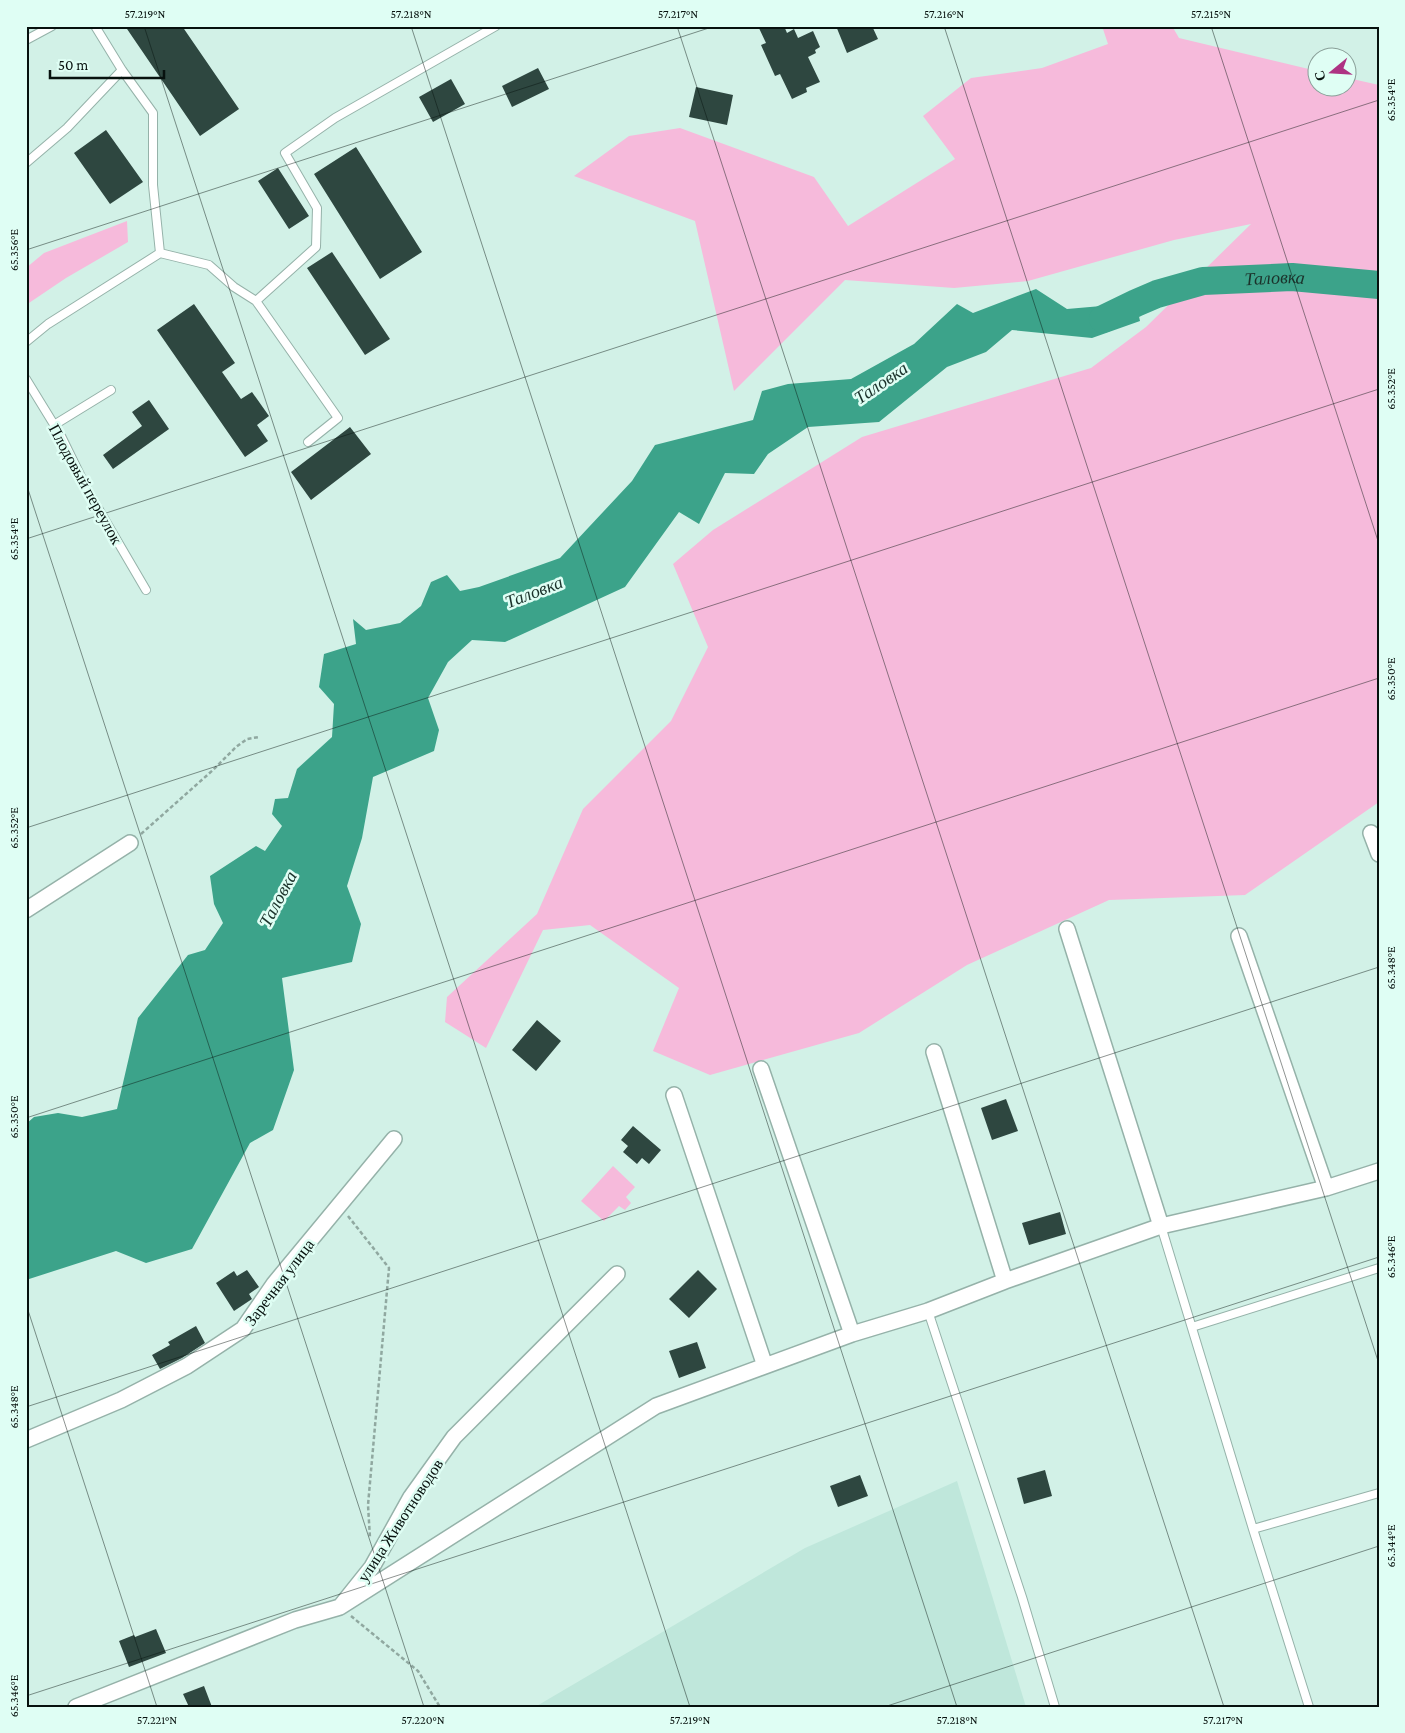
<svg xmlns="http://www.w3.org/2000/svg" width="1405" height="1733" viewBox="0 0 1405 1733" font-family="'Crimson Pro',serif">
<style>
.built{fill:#bfe7db}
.green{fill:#f6badb}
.water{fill:#3ca38a}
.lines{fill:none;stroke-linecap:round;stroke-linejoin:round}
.river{stroke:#3ca38a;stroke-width:28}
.building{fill:#2e4740}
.service-casing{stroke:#95b2a9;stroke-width:10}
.minor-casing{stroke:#95b2a9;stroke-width:18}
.path{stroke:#90a8a0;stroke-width:2.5;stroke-dasharray:4 2.5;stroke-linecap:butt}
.service{stroke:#fff;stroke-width:8}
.minor{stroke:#fff;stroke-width:15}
.ticks{fill:none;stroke:#07110e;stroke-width:1;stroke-opacity:0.45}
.labels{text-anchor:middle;stroke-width:5;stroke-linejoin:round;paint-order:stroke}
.street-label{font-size:16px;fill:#07110e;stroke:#dffef4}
.water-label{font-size:18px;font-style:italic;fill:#1b322b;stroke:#dffef4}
.neatline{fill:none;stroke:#07110e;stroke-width:2}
.ticks-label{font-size:12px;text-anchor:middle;fill:#07110e}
</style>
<rect width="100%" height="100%" fill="#d2f1e7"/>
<path class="built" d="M957,1481L1026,1707H535L805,1548Z"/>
<path class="green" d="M1102,26H1172L1179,38L1317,71L1318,88H1348V78L1379,85V802L1245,895L1109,900L967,965L859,1033L710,1075L653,1051L679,988L590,925L543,930L486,1048L445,1022L447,997L537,914L583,809L671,721L708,647L673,564L713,530L862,437L1091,368L1146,327L1251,224L1174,240L1028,281L954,288L845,280L734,391L695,221L574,176L629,136L680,128L814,177L848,226L955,159L923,116L971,78L1042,68L1108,44Z
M127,221L128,242L66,278L26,305V268L44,253Z
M613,1166L635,1187L626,1197L631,1203L625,1210L619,1206L604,1221L581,1201Z"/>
<path class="water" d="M1036,289L1067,309L1136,303L1140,321L1092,338L1012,330L986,352L947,367L879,422L808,427L768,454L754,474L725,473L699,524L679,512L625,587L505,642L472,640L448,662L428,698L439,730L434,751L373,777L362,838L347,886L361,924L352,962L282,978L294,1070L273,1130L250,1143L192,1249L146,1263L116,1251L26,1280V1124L34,1117L58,1113L82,1117L117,1109L138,1018L188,955L205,950L223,923L214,904L210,876L256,846L265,851L282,826L272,814L275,799L288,798L297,769L332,737L334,704L319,687L324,654L356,644L353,619L366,630L400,623L421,606L431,582L447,575L460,591L479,587L560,558L632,481L655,445L753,420L762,391L788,384L851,379L914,344L957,304L973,313Z"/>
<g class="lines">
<path class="river" id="s1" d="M1103,319L1136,303L1157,294L1203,281L1292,277L1379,285"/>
</g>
<path class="building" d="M125,26H182L239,109L200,136Z
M758,26H784L787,33L794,29L798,38L813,31L820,47L815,50L816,53L808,57L820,82L806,88L807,92L792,99L780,74L775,76L761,45L766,43Z
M836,26H872L878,39L847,53Z
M538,68L549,89L512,107L502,86Z
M451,79L465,104L433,122L419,97Z
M696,87L733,95L727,125L689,117Z
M106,130L143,182L110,204L74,153Z
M356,147L422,252L380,279L314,174Z
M278,168L309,216L289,229L258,181Z
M332,252L390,339L365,355L307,268Z
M194,304L235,363L222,372L241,399L252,392L269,416L257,425L268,441L245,457L157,330Z
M149,400L169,429L113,469L103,455L142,426L132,412Z
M350,427L371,454L311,500L291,472Z
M537,1020L561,1041L536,1071L512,1050Z
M1006,1099L1018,1131L992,1140L981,1108Z
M633,1126L661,1150L649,1164L642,1158L637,1164L623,1152L628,1146L621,1140Z
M1060,1212L1066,1234L1029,1245L1022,1223Z
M247,1270L259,1287L249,1294L252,1299L234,1311L216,1283L234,1271L237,1276Z
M698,1270L717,1289L689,1318L669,1299Z
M196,1326L205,1343L182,1358L160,1369L152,1355L170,1345L168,1342Z
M697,1342L706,1368L679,1378L669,1351Z
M1045,1470L1052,1496L1024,1504L1017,1478Z
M860,1475L868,1496L838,1507L830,1486Z
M156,1629L166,1653L129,1667L119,1641L134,1635L135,1637Z
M204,1686L212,1707H189L183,1694Z"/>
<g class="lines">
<g class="service-casing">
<path id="service" d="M95,26L122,70L153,113V185L160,253L209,265L234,287L256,301L338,418L308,442
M26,40L52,26
M26,163L67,128L122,70
M256,301L316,247L317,208L285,153L335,118L496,26
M26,342L48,324L160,253
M26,379L61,436L88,491L146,590
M54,425L111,390
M1161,1226L1253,1529L1309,1707
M928,1311L1022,1597L1055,1707
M1192,1327L1379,1268
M1253,1529L1379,1493"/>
</g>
<g class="minor-casing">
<path id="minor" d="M1371,833L1379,854
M26,910L130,843
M1067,929L1161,1226
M1239,936L1326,1188
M934,1052L1005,1281
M761,1069L852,1334
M674,1095L765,1366
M26,1440L121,1400L187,1366L243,1329L274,1284L394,1139
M340,1607L656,1406L852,1334L928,1311L1005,1281L1161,1226L1326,1188L1379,1171
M76,1707L295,1620L340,1607L372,1567L411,1497L454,1437L617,1274"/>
</g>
<path class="path" d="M141,834L213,770L236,747L247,739L259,737
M348,1216L389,1268L368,1505L370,1538
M351,1616L418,1671L440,1707"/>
<use href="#service" class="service"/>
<use href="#minor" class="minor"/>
</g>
<path class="ticks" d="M144,26L690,1707M411,26L957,1707M677,26L1224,1707M944,26L1379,1364M1211,26L1379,544M26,250L715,26M26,483L424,1707M26,539L1379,100M26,828L1379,389M26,1118L1379,678M26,1304L157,1707M26,1407L1379,967M26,1696L1379,1257M884,1707L1379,1546"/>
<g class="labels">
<g class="street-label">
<text transform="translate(86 484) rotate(61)" y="6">Плодовый переулок</text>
<text transform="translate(279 1282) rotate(-53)" y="6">Заречная улица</text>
<text transform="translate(400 1520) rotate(-57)" y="6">улица Животноводов</text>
</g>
<g class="water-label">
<text dy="6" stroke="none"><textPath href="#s1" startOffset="179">Таловка</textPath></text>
<text transform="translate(881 383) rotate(-34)" y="6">Таловка</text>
<text transform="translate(534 592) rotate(-21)" y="6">Таловка</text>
<text transform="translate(278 899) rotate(-62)" y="6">Таловка</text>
</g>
</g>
<rect width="1405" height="1733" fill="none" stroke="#dffef4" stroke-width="55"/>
<g transform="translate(1332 72) rotate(252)"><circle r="24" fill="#dffef4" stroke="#899f98"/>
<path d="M0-4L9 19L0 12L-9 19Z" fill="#ae3283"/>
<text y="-8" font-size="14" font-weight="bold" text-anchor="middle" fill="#07110e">С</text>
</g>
<path d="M50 70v8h114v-8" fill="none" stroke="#07110e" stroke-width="2.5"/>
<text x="58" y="70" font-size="15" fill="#07110e" stroke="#dffef4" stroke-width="4" paint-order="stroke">50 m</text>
<rect x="28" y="28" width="1350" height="1678" class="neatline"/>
<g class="ticks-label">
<text x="145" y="18">57.219°N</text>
<text x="411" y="18">57.218°N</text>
<text x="678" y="18">57.217°N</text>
<text x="944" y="18">57.216°N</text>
<text x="1211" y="18">57.215°N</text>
<text transform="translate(1391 100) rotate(-90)" y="4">65.354°E</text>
<text transform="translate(14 250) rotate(-90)" y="4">65.356°E</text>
<text transform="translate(1391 389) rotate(-90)" y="4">65.352°E</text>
<text transform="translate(14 539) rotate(-90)" y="4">65.354°E</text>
<text transform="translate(1391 679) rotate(-90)" y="4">65.350°E</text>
<text transform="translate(14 828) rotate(-90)" y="4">65.352°E</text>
<text transform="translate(1391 968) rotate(-90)" y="4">65.348°E</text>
<text transform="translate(14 1117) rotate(-90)" y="4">65.350°E</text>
<text transform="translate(1391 1257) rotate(-90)" y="4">65.346°E</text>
<text transform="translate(14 1407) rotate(-90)" y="4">65.348°E</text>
<text transform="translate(1391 1546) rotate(-90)" y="4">65.344°E</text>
<text transform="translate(14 1696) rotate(-90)" y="4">65.346°E</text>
<text x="157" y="1724">57.221°N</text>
<text x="423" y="1724">57.220°N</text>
<text x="690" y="1724">57.219°N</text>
<text x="957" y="1724">57.218°N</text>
<text x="1223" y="1724">57.217°N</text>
</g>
</svg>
